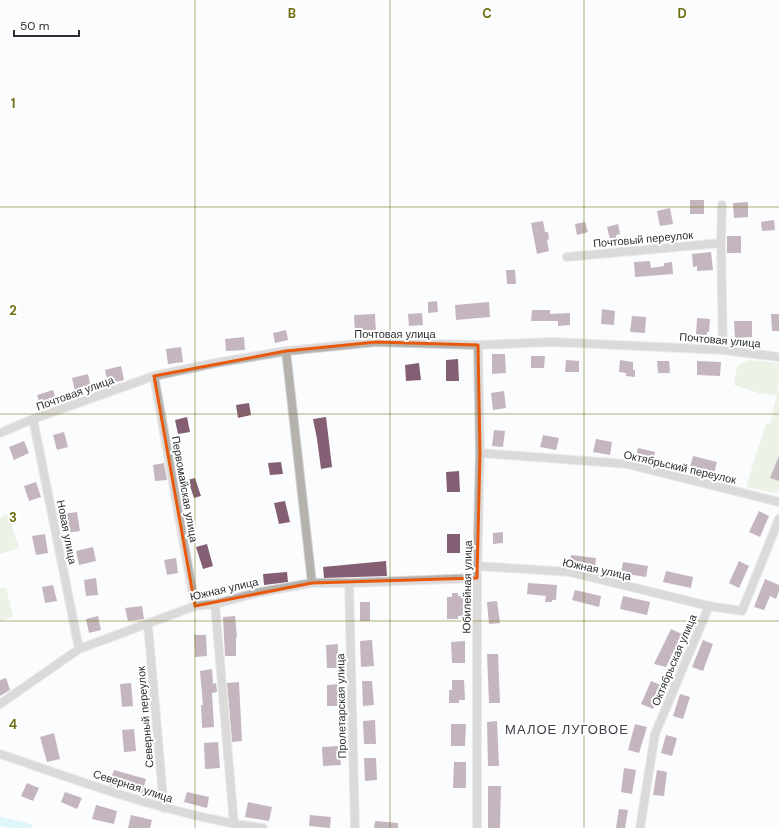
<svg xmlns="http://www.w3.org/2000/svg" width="779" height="828" viewBox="0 0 779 828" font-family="'DM Sans',sans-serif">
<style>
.green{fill:#d9e8ca}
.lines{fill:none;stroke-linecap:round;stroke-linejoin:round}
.canal{stroke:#baf0f5;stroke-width:9}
.building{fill:#845f73}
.street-casing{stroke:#d6d7d9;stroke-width:10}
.street{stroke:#b5b2ad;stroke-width:8}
.marked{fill:none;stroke:#e8590c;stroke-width:3;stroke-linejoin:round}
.grid{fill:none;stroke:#6f7013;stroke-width:1;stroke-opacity:0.55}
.labels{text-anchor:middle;stroke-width:4;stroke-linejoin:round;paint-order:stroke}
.street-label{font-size:11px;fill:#2d2f33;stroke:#fff}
.quarter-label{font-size:13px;letter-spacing:1px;fill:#3c4149;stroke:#fff}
.grid-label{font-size:13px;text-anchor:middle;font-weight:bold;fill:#6f7013;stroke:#fff;stroke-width:4;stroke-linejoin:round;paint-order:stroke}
</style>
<rect width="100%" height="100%" fill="#fbfcfe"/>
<path class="green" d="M748,360L779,363V383L777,393H779V492L773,493L746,487L766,423L770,424L777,395L761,394L734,385L737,366Z
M7,514L9,521L11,522L19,548L0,554V517Z
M6,587L13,617L0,621V588Z"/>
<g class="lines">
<path class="canal" d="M0,821L28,828"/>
</g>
<path class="building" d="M690,200H704V214H690Z
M748,202V217L734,218L733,203Z
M670,208L673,224L660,226L657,211Z
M774,220L775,230L762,231L761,222Z
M543,221L545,232H548L549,239L547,240L549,251L537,254L531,223Z
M585,222L588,232L577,235L575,224Z
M618,224L620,234L616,235V238L610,239L607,227Z
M727,236H741V253H727Z
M711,252L713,270L697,271V266L693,267L692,254Z
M650,261L651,268L664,266V263L672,262L673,274L635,277L634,262Z
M506,270H515L516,284H507Z
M437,301L438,312L428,313V302Z
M489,302L490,317L456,320L455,305Z
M602,309L615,311L614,325L601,324Z
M532,310H550V314L570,313V325L558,326V321H531Z
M422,313L423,325L409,326L408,314Z
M375,314L376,333L355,334L354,315Z
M771,314H779V331H772Z
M632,316L646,317L645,333L630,332Z
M697,318L710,319L709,332H707V335H696Z
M734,321H752V337L735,338Z
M286,330L288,340L275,343L273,333Z
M244,337L245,350L226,351L225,339Z
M181,347L183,362L168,364L166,349Z
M492,354H505L506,373L492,374Z
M531,356H545L544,368H531Z
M458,359L459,381H446V360Z
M566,360L579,361V372H565Z
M620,360L633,362V370H635V377L626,376V373L619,372Z
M657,361H669L670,373H658Z
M697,361L721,362L720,376L697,375Z
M419,363L421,380L406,381L405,365Z
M121,366L124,380L108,384L105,370Z
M88,374L91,388L75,391L72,378Z
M53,390L57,403L41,408L37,395Z
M504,391L506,408L493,410L491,393Z
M249,403L251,415L238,418L236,405Z
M187,417L190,432L178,434L175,420Z
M326,417L332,467L321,469L317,439L313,419Z
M494,430L505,431L503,447L492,446Z
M64,432L68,447L57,450L53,435Z
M543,435L559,438L556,450L540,447Z
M596,439L612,442L610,455L593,452Z
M24,441L29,453L14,460L9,447Z
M638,448L655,452L654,463L635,460Z
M693,456L717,462L714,473L690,467Z
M779,456V481L770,478Z
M281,462L283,474L270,475L268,463Z
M164,463L167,480L155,481L153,465Z
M459,471L460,492H447L446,472Z
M195,478L201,496L194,498L188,480Z
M36,482L41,497L29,501L24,486Z
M285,501L290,522L279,524L274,503Z
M759,511L769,516L760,537L749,532Z
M77,512L80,531L66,533L63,514Z
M503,532V543L493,544V533Z
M45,534L48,553L36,555L32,536Z
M447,534H460V553H447Z
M207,544L213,566L203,569L196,547Z
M93,547L96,561L79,565L76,551Z
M571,555L596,558L595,569L570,566Z
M176,558L178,573L167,575L164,560Z
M386,561L387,576L324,578L323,567Z
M739,561L749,566L739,588L729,583Z
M623,562L648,566L646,577L621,573Z
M666,571L693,577L691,588L663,582Z
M287,572L288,582L264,585L263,574Z
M96,578L98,595L86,596L84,580Z
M765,579L779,585V591L776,599L770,596L764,610L754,607Z
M528,583L557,585L556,600H552V602H545L546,596L527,594Z
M53,585L57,601L45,603L42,587Z
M575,590L601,596L599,607L572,600Z
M452,593H458V596H464V616H458V619H447V597H452Z
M623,596L650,602L647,615L620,609Z
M497,601L500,623L489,624L487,602Z
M360,602H370V621H360Z
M142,606L144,619L128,621L125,608Z
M98,616L101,630L89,633L86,619Z
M235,616L237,637H236V656H225L223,617Z
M671,629L682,634L666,667L654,664Z
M194,635H206L207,656L195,657Z
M372,640L374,666L361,667L360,641Z
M703,640L713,644L703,671L692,667Z
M465,641V663H452L451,642Z
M338,644V668H327L326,645Z
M487,654H498L500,703H489Z
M212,669L213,684L216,683L217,692L212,693L214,727L202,728L201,705H203L200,671Z
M6,678L10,690L0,696V680Z
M452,680H464L465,700H459V703H449V690H452Z
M362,681H372L374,705L363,706Z
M651,681L663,686L653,709L641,704Z
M239,682L242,741L232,742L227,683Z
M131,683L133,706L122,707L120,684Z
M339,684L340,706H327V685Z
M680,694L690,697L683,719L673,716Z
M375,720L376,744H364L363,721Z
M497,721L499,766H488L487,722Z
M451,724H466L465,746H451Z
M635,724L647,727L639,753L628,750Z
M134,729L136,751L124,752L122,730Z
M54,733L60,759L47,762L40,737Z
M666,735L677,738L672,756L661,753Z
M218,742L220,768L205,769L204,743Z
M339,746L341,765L323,766L322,747Z
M364,758H376L377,780L365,781Z
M454,762H466V788H453Z
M624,768L636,770L632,794L621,792Z
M114,770L146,779L142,794L109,785Z
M657,770L667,772L664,796L653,795Z
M27,783L39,788L33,801L21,796Z
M488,786H501L500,828H488Z
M65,792L82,798L77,809L61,802Z
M187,792L209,797L207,808L184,802Z
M248,802L272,807L269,821L245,817Z
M96,805L117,811L114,824L92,819Z
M619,809L628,810L625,828H616Z
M131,815L152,820L150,828H128Z
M310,815L331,817L330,828L309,826Z
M375,821L398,823V828H374Z"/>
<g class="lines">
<g class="street-casing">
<path id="street" d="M722,205L721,243L723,350
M567,257L721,243
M286,351L312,583
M154,376L195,606
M33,419L79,649
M0,433L33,419L154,376L215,363L286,351L376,342L478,345L553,342L723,350L779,357
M480,453L627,464L779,502
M477,566L570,572L709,606
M349,583L355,828
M215,604L234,824
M148,625L164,808
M0,704L79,649L195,606L215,604L256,593L312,583H349L477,578
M0,754C86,783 172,816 263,828
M477,828V578L480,453L478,345
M640,828L655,734L709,606L742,611L779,519"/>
</g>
<use href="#street" class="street"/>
</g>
<path d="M0 0H779V828H0ZM376,342L478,345L480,453L477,578L312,583L195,606L154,376L286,351Z" fill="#fbfcfe" fill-opacity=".55" fill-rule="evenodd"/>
<path class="marked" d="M376,342L478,345L480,453L477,578L312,583L195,606L154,376L286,351Z"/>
<path class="grid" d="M195,0V828M390,0V828M584,0V828M0,207H779M0,414H779M0,621H779"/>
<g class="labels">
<g class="street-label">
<text transform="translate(643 239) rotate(-5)" y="4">Почтовый переулок</text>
<text x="395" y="338">Почтовая улица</text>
<text transform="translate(720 340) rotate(5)" y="4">Почтовая улица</text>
<text transform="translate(75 393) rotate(-20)" y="4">Почтовая улица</text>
<text transform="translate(680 467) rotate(13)" y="4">Октябрьский переулок</text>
<text transform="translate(185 489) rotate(80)" y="4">Первомайская улица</text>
<text transform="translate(67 532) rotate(79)" y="4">Новая улица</text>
<text transform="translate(597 569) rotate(12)" y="4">Южная улица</text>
<text transform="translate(467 587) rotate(-89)" y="4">Юбилейная улица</text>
<text transform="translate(224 589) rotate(-13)" y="4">Южная улица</text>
<text transform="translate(674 660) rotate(-67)" y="4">Октябрьская улица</text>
<text transform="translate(341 706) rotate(-91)" y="4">Пролетарская улица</text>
<text transform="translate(145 717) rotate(-95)" y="4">Северный переулок</text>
<text transform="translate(133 786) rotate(18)" y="4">Северная улица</text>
</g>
<g class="quarter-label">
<text x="567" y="734">МАЛОЕ ЛУГОВОЕ</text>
</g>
</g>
<g class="grid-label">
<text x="292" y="18">B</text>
<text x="487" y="18">C</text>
<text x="682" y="18">D</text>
<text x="13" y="108">1</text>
<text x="13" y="315">2</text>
<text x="13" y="522">3</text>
<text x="13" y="729">4</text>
</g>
<path d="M14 30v6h65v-6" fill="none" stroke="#2d2f33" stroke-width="2"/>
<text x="20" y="30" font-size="12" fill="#2d2f33" stroke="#ffffff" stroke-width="3" paint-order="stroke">50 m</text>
</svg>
